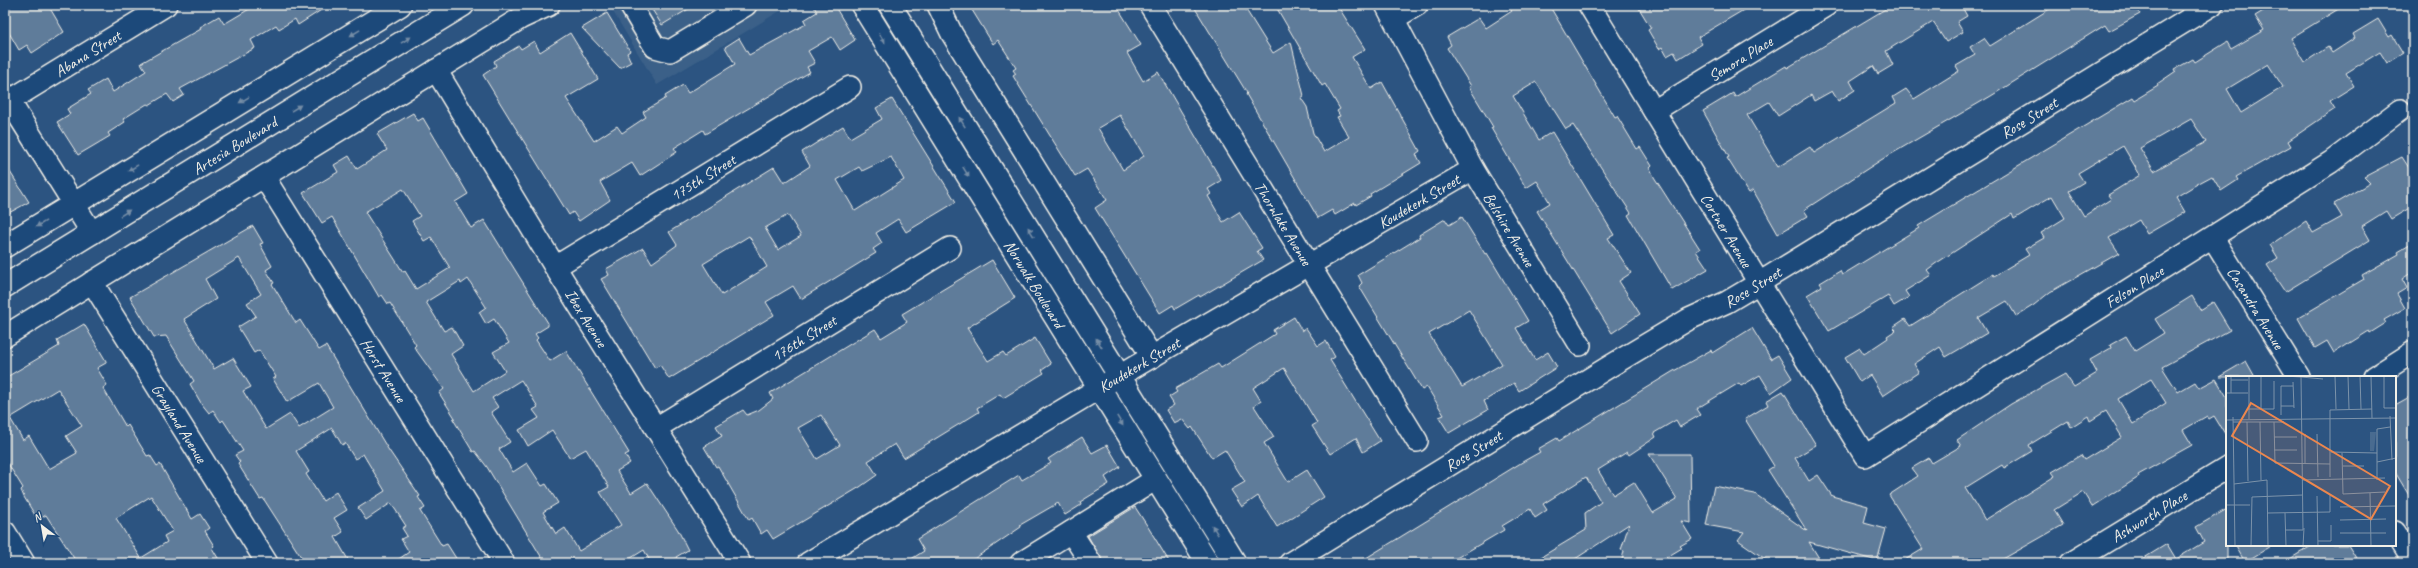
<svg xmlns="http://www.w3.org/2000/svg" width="2418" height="568" viewBox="0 0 2418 568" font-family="Caveat,sans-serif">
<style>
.built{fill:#3b6088}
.building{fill:#5e7b9a;stroke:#f4f1e8;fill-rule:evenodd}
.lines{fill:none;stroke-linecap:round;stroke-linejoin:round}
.minor-casing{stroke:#f4f1e8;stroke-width:24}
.major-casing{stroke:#f4f1e8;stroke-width:25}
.minor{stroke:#1f4a7a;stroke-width:21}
.major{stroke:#1f4a7a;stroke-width:22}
.oneway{fill:#748da6}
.labels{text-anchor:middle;stroke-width:3;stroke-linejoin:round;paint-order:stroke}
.street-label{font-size:16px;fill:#f4f1e8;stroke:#1f4a7a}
.inset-road{fill:none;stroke:#7c93aa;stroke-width:1}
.view{fill:#ec874e;fill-opacity:0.15;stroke:#ec874e;stroke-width:2}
.inset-edge{fill:none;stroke:#f4f1e8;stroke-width:2}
</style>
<rect width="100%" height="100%" fill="#2c5481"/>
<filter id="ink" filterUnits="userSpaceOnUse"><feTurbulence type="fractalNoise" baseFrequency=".025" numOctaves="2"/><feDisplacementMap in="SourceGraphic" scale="8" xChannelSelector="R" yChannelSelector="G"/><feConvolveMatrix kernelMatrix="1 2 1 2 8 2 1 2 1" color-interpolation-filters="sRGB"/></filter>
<g filter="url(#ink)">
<path class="built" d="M609,5H790L657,85Z"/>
<path class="building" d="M5,5H48L64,32L32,53L27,45L19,50L5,26Z
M256,5H329L298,25L295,19L279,29L276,25L251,40L255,48L180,89L184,95L173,102L167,94L149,105L147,104L123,119L125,122L108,133L110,136L78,155L57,122L70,114L67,109L91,94L88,90L106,79L113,92L146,71L141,63L201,29L200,27L219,16L224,24Z
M649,5H695L662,25Z
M813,5H834L855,40L840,50L832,37L808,51L815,63L807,67L810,72L705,134L703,130L674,148L677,152L640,176L632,163L600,182L610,200L579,221L573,212L569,215L483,75L496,66L494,61L519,46L521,49L534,41L540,52L570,33L598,79L566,98L594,141L617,126L622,133L646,117L643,112L666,98L665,96L683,85L688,93L735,64L725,47L739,38L749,55L806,24L804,20L817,12Z
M979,5H1116L1141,45L1127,53L1143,81L1158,72L1220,178L1221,181L1208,189L1211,194L1208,196L1223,222L1239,212L1262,248L1257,251L1263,260L1200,297L1199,295L1175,309L1173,305L1160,313L1095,208L1107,200L1087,169L1075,176L1013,76L1016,74L1013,70L1016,68L998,40L993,44L972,10ZM1120,115L1144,156L1123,170L1098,128Z
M1193,5H1243L1273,53L1291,42L1304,96L1301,98L1307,107L1313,133L1324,152L1349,137L1337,117L1340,116L1337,111L1340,109L1325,84L1322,86L1275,5H1337L1365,49L1352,57L1371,89L1382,82L1420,151L1416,154L1421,163L1370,194L1371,196L1356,205L1355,203L1335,215L1332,210L1318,218L1246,94L1247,93Z
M1507,5H1549L1615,117L1617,116L1637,149L1640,147L1652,166L1650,168L1654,177L1700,249L1696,251L1708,269L1672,290L1628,215L1631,213L1573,125L1566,129L1536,82L1513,96L1539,140L1552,132L1614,235L1608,238L1631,273L1619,281L1640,314L1612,333L1537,211L1550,203L1537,181L1526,188L1491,128L1493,127L1469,87L1471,86L1447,48L1451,45L1447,37L1479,18L1486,28L1512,11Z
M1637,5H1752L1698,37L1702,44L1678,59L1674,52L1667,56L1662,47L1659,49L1648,30L1651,28Z
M1892,5H1961L1967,16L1957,22L1963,32L1946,42L1933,22L1886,51L1893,65L1878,74L1873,66L1850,81L1855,90L1838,101L1832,91L1814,101L1811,95L1778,116L1769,102L1747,115L1778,167L1810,147L1814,153L1837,139L1896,103L1893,97L1906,89L1914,99L1959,71L1956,66L1975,55L1970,47L1984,38L1990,46L2056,5H2135L2140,14L2109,31L2105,25L1991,96L1881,160L1804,210L1808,216L1778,234L1753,190L1749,193L1727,158L1729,157L1703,111L1733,93L1735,97L1786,66L1787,68Z
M2273,5H2345L2291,38L2305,62L2328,47L2332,53L2355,38L2353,34L2378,19L2389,37L2392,35L2403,53L2387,63L2380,52L2346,73L2354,86L2330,101L2335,109L2288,141L2291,146L2236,177L2238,180L2221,191L2212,176L2199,183L2176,197L2185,212L2147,234L2139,220L2109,238L2119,253L2050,292L2034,305L2016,316L2007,301L1978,318L1987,333L1946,357L1940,347L1914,364L1919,372L1883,396L1870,375L1860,382L1845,357L1860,348L1864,354L1888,338L1887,336L1896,330L1893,327L1905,319L1910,326L1993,274L1994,276L2029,255L2025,249L2044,238L2041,233L2065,218L2052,196L2014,219L2012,214L1935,264L1927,270L1931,275L1905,291L1909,297L1894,306L1888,296L1829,331L1807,295L1822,286L1820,283L1840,271L1842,275L1919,228L1918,226L1946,209L2133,97L2135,100L2158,86L2157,84L2176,71L2175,69L2193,59L2195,62L2227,42L2231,49L2264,30L2255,16ZM2268,64L2283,87L2241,113L2227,89ZM2191,119L2206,142L2154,171L2140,148ZM2123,146L2140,175L2108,195L2111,199L2084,216L2069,191L2084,182L2078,173Z
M607,13L630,51L627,53L631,62L620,68L582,28Z
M892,99L956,202L906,232L898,219L876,233L882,243L873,249L876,253L801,299L793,286L766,302L774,315L669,379L660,365L655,368L601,279L609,275L606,269L643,248L652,263L677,245L669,232L774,167L784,183L810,166L802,152L843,126L850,138L882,119L876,108ZM891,157L904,180L855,211L837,180L859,167L862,171ZM788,215L801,236L778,250L765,228ZM749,236L767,267L722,295L703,264Z
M413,113L418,121L423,118L468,194L455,202L471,228L484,220L548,323V326L535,334L538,338L536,340L550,361L566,351L629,453L625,455L630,463L617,471L631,493L647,483L678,530L688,550L676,557L679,563H651L644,550L623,563H545L487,467L475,451L473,452L453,419L455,418L439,393L444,389L414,347L416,345L390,303L388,304L382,295L379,297L332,217L322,223L303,193L338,172L334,165L349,156L357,169L387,150L377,134ZM403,189L420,216L412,221L424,241L431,237L450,268L416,289L405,271L403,272L365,212ZM468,279L486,307L479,312L486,324L494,319L509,343L493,352L505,371L474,391L451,354L463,346L452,327L444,331L426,302L460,281L461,284ZM521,380L538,407L533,410L539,418L519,430L528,446L552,430L570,458L586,449L609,487L600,492L621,525L579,551L565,528L556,534L543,512L558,503L546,484L542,486L527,463L513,472L499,449L510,442L491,412L498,407L492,398Z
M2402,157L2413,174V206L2391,219L2386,211L2362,226L2370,240L2285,292L2267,265L2278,258L2270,245L2306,221L2313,233L2342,217L2334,204L2370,183L2364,177Z
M5,164L29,202L5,215Z
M1462,217L1485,254L1487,253L1528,321L1516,328L1535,360L1548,352L1557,367L1519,391L1514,383L1484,401L1488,410L1449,433L1439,417L1444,415L1427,387L1422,390L1359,286L1362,283L1358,275L1420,237L1419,235L1445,219L1449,225ZM1469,310L1502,364L1462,387L1429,334Z
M253,226L263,243L260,244L272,266L266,270L274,283L272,284L296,323L300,320L319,350L326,346L388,449L420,496L418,497L425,508L420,511L442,546L447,544L459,563H393L409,552L401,539L407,536L402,528L406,526L391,503L366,520L358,508L385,491L363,454L355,459L345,443L342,445L332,428L296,451L309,472L306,474L323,501L336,492L347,510L334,518L343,532L335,537L350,563H305L263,498L260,499L238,464L240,462L235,455L243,451L223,420L221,422L213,410L209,413L201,403L190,384L194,381L166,336L154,337L130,297ZM239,258L261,294L247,303L256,316L238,327L254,353L259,350L276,377L273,379L287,402L319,383L333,407L299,428L290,414L266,429L243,391L251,387L233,358L214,369L184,319L216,299L205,279Z
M2413,243V277L2411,273L2402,279L2407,288L2397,294L2405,308L2384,320L2386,323L2370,333L2369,331L2334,353L2327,341L2315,348L2298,318L2364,279L2362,275L2399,254L2398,252Z
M992,260L1015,298L967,328L988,361L1003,352L1006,356L1035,338L1051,364L1042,370L1044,373L1003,398L1000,394L977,408L979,412L904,458L895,444L868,461L877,475L860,487L773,539L767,530L761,534L752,518L749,520L718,466L716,467L704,447L722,436L716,426L743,410L747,415L759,410L773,399L770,393L875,329L881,338L907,322L902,314ZM821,415L840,445L817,459L798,428Z
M2192,296L2200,310L2213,302L2230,330L2162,367L2178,392L2195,382L2199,388L2216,379L2227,397V437L2214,416L2209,419L2207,416L2183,430L2192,445L2138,475L2139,477L2092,507L2083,492L2054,510L2063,525L1996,563H1900L1923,549L1889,495L1918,476L1912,468L1929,458L1932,463L1961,446L1957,440L2011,404L2065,374L2074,387L2097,373L2090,360L2111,348L2110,345L2126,336L2135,351L2164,333L2155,319ZM2151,379L2166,403L2133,424L2118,399ZM2106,411L2122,437L2084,460L2081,455L2052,472L2055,476L1985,520L1965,488L2002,465L2004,468L2032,451L2029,445L2068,421L2071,427L2088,416L2090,421Z
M1294,317L1302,331L1306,328L1318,346L1326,341L1335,357L1330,360L1380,441L1363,452L1356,438L1330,454L1312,426L1317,423L1284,368L1253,388L1261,401L1254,406L1274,437L1264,443L1288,482L1307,470L1324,497L1277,527L1258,496L1242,507L1231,490L1245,482L1225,450L1212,458L1192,427L1190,429L1182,419L1174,423L1166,410L1174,405L1169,397L1177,392L1175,389L1218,364L1221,368L1275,334L1273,330Z
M84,324L106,361V363L97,368L107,385L103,388L126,427L128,425L147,456L150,455L157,466L160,464L192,519L200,514L209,528L205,531L214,546L212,548L221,563H77L46,515L38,520L24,497L21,490L23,488L5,459V378L59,346L57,340ZM58,389L82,426L66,436L77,453L49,469L29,436L23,440L10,418ZM151,496L173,531L164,536L167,542L141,558L116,518Z
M1752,328L1771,359L1778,355L1792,378L1771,393L1760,375L1741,386L1739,383L1696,409L1700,415L1680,427L1676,420L1654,433L1656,437L1629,455L1627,452L1598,470L1613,495L1634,482L1653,513L1677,499L1649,454H1690L1691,523L1681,521L1692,539L1680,546L1682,548L1657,563H1621L1624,551L1621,550L1629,524L1569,563H1531L1586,530L1585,513L1601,502L1586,477L1543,504L1547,510L1535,518L1530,509L1502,526L1504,530L1448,563H1358L1524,461L1540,452L1538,449L1557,438L1559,441L1672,372L1711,350L1712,353Z
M2246,361L2255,377H2219Z
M1783,391L1816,445L1795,458L1809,481L1818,475L1832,496L1868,506L1864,523L1886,529L1877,561L1809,542L1822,563H1771L1738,540L1744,532L1706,525L1714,486L1755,494L1807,531L1768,470L1774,466L1745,419L1768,405L1766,401Z
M2413,395V502L2395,472V405Z
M1082,437L1092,453L1107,445L1120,467L1105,477L1109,484L1080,502L1081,505L1065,515L1058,503L1020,525L1021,527L968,563H905L924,551L917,539L1019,475L1022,480L1051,463L1048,459Z
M1135,507L1148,527L1170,563H1103L1088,536Z
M2227,509V563H2136L2167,544L2176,559L2204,542L2196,527Z
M2235,545H2273L2245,562Z
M2313,545H2348L2359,563H2283Z"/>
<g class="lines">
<g class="minor-casing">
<g id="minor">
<path d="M630,5L655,47L670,51L746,5"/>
<path d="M938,5L952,34L1152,357"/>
<path id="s1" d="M1150,5L1417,441"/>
<path id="s2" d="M1386,5L1473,169L1580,345"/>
<path id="s3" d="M1589,5L1865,456L2331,162L2400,110"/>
<path d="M1395,18L1417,5"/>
<path id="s4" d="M436,70L555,267L740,563"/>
<path d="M5,94L92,233"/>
<path id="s5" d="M9,101L166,5"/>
<path id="s6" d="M1654,111L1827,5"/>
<path id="s7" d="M264,177L504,563"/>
<path id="s8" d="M2213,238L2299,377"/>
<path id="s9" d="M555,267L850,87"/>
<path id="s10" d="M92,282L267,563"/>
<path d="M5,336L521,18L549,5"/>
<path d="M2374,377L2413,352"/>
<path id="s11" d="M656,428L950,248"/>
<path d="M5,532L24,563"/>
<path d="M1071,532L1091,563"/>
<path d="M2395,532L2413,561"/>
<path id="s12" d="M808,563L1136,366L1473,169"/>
<path d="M1021,563L1156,479"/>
<path id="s13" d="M1290,563L1607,368L1689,319L1727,302L1759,283L2212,5"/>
<path id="s14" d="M2071,563L2227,468"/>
</g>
</g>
<g class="major-casing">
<g id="major">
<path id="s15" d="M862,5L1208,563"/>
<path d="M890,5L1235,563"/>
<path d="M5,246L400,5"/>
<path id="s16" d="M5,286L463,5"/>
</g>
</g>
<use href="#minor" class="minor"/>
<use href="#major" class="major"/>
</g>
<defs><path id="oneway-solid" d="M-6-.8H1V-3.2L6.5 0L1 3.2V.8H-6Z"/></defs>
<g class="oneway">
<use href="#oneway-solid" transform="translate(355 33) rotate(149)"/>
<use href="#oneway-solid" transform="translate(882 38) rotate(58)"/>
<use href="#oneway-solid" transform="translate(406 40) rotate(-32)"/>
<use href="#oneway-solid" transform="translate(244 100) rotate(149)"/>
<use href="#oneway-solid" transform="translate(296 108) rotate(-32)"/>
<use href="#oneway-solid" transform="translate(962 122) rotate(-122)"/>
<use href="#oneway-solid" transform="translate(133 168) rotate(149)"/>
<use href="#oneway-solid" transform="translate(966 172) rotate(58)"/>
<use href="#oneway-solid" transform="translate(125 213) rotate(-32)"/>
<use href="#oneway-solid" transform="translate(41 224) rotate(149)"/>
<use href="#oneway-solid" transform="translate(1031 232) rotate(-122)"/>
<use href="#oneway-solid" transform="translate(1099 343) rotate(-122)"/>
<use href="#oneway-solid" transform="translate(1120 421) rotate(58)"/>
<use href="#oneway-solid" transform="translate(1215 530) rotate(-122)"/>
</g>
</g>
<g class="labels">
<g class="street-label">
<text dy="6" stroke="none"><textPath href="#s5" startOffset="92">Abana Street</textPath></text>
<text dy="6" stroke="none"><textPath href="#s6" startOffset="101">Semora Place</textPath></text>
<text dy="6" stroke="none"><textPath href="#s13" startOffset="863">Rose Street</textPath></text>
<text dy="6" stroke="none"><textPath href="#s16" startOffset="269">Artesia Boulevard</textPath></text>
<text dy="6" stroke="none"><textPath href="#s9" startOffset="173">175th Street</textPath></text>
<text dy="6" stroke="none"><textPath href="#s12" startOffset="710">Koudekerk Street</textPath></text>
<text dy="6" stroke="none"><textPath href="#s1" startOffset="256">Thornlake Avenue</textPath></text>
<text dy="6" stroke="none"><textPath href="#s2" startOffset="256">Belshire Avenue</textPath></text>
<text dy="6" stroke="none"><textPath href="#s3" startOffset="264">Cortner Avenue</textPath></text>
<text dy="6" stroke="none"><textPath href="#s15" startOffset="328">Norwalk Boulevard</textPath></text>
<text dy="6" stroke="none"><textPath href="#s13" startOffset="539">Rose Street</textPath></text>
<text dy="6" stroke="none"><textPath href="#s3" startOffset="847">Felson Place</textPath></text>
<text dy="6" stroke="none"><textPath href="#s8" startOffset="82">Casandra Avenue</textPath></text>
<text dy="6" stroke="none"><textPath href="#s4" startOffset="290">Ibex Avenue</textPath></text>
<text dy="6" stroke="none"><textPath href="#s11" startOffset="173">176th Street</textPath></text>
<text dy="6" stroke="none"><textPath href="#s12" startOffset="386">Koudekerk Street</textPath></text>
<text dy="6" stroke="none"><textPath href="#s7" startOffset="227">Horst Avenue</textPath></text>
<text dy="6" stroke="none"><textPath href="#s10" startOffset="166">Grayland Avenue</textPath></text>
<text dy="6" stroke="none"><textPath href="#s13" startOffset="215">Rose Street</textPath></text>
<text dy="6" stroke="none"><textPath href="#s14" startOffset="91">Ashworth Place</textPath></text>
</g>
</g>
<g transform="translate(2226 376)">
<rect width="170" height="170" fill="#2c5481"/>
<path d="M144,56H150L148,75H144Z" fill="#496b90"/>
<path class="inset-road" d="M5,0V17M58,0L75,1M75,0L77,154M109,0L110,33M122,0L123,33M134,0L135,33M145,0L146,42M158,0V32H170M75,1L97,3M5,4H22M67,6L68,32M0,17H22M0,17V37M55,30H68M22,33H48V5M35,33V0M55,39V10H67M164,40L166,84M7,41L9,170M23,43V0M0,44L170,42M7,46H58M21,46L22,105M34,46L35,104M48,46L49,87L104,88M79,58V87M91,58L92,101M48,61H71M48,74H71M105,76L151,77M116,77L117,118L159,116M151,86L170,82M117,90H138M104,101V34L146,33M76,104L159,102M151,104V53L164,51M8,108L41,104L42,170M144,117L145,170M91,120L92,170M0,129H24M114,131L169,130M42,137L104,136V119M59,137L60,170M114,144L160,143M170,147V96M59,154H77M114,157H160M92,165H105V149M25,170L26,121L77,119M77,170L78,152"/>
<path class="view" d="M25,27L164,110L145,143L6,60Z"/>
<rect width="170" height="170" class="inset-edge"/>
</g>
<rect width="2418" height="568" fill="none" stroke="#1f4a7a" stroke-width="20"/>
<rect x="10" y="10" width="2398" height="548" fill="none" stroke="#f4f1e8" stroke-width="1.5" filter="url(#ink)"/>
<g transform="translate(42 526) rotate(329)" stroke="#1f4a7a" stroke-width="3" paint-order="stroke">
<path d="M0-3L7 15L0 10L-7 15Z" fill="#f4f1e8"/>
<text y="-6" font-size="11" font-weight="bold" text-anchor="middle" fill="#f4f1e8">N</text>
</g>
</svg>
